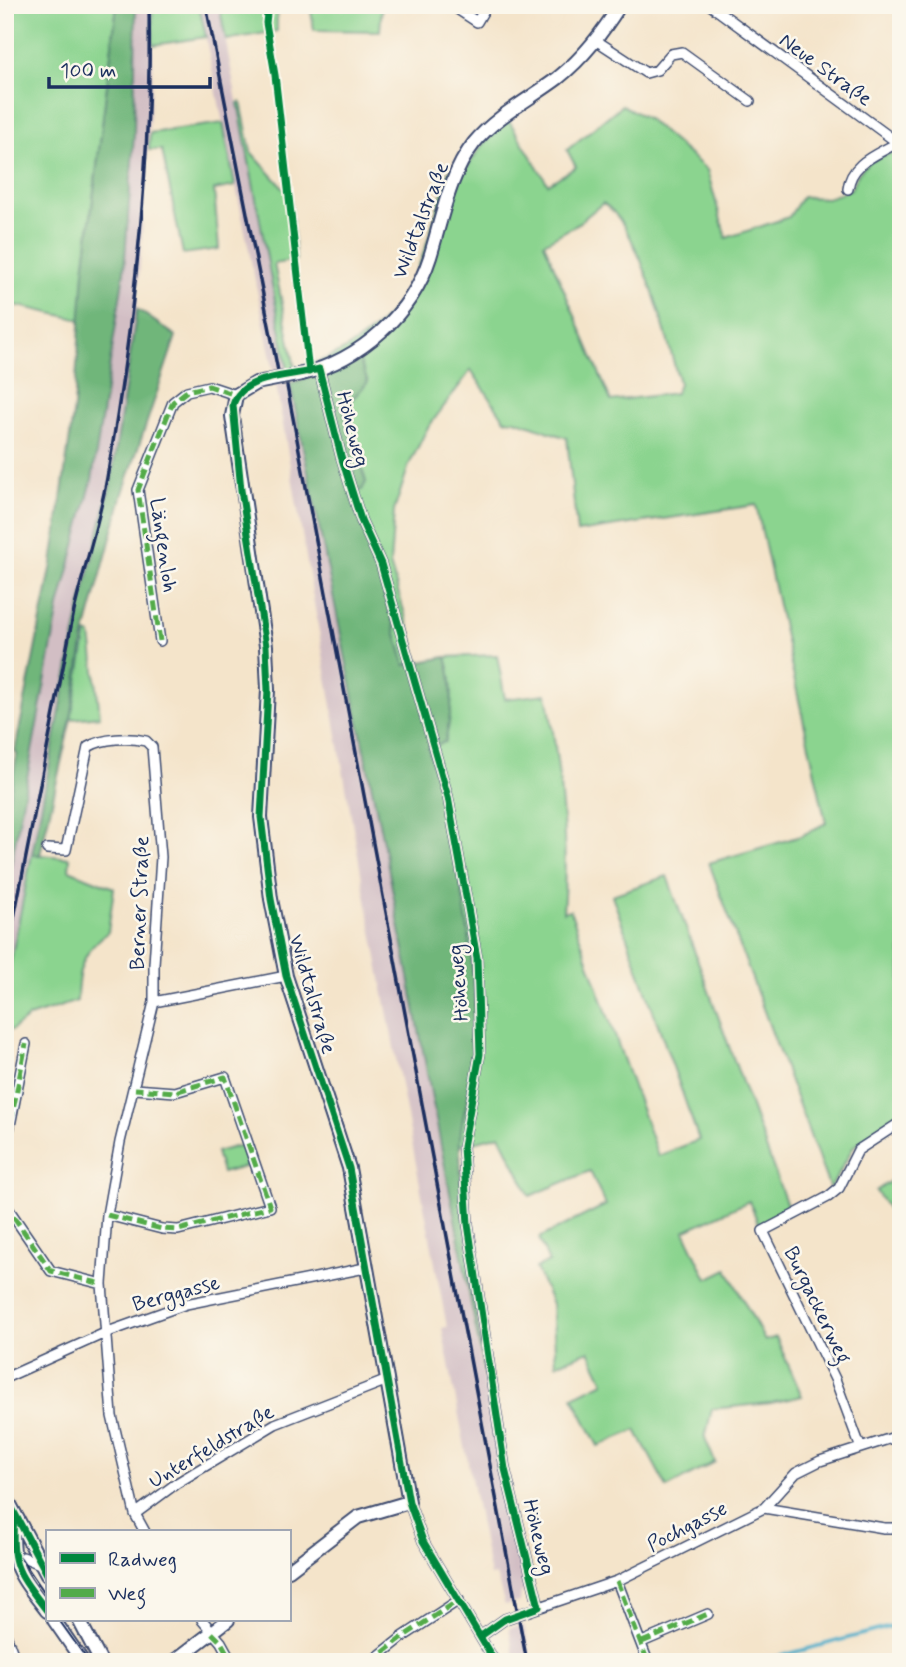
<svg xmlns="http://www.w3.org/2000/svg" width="906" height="1667" viewBox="0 0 906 1667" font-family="Mynerve,sans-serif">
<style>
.industrial{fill:#d2bec4}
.green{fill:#8bd48f;stroke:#538276;stroke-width:2;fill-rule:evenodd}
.forest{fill:#70b67a;stroke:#46726c;stroke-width:2}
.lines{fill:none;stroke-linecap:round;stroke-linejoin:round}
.stream{stroke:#4aaeca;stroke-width:3.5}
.street-casing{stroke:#3c4a6e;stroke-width:12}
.secondary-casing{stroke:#3c4a6e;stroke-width:16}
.street{stroke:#fff;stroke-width:9}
.secondary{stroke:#fff;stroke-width:12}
.tram{stroke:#1b2f5e;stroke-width:2}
.rail{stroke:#1b2f5e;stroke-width:3.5}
.secondary-bridge-casing{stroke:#3c4a6e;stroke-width:16;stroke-linecap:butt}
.secondary-bridge{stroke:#fff;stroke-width:12}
.quiet{stroke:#52ab49;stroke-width:5;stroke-dasharray:10 5;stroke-linecap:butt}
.cycleway-casing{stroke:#fbf7ec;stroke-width:11}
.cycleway{stroke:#00873e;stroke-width:7}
.labels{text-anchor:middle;stroke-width:5;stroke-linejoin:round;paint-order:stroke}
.street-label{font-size:21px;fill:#1b2f5e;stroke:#fbf7ec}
</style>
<rect width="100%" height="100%" fill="#fbf7ec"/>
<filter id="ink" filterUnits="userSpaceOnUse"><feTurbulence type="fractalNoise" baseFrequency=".0143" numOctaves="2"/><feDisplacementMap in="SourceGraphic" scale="14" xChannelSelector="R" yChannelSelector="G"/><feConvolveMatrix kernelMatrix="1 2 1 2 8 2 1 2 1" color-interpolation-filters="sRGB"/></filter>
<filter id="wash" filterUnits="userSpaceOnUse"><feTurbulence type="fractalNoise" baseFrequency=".00686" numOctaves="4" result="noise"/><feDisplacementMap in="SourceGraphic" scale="28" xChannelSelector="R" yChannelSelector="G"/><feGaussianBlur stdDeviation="1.57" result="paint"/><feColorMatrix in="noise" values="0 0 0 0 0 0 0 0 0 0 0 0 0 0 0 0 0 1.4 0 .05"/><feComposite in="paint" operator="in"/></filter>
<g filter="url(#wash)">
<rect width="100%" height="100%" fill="#f4e4ca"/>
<path class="industrial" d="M136,5H153V68L137,309L111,483L80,609L5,990V896L59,607L92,480L137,31Z
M199,5H219L290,383L390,877L486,1394L495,1422L501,1478L530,1591L521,1592L520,1602L505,1605L496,1575L490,1576L442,1328L447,1327L363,884L274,373Z
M524,1625L532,1662H515L509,1628Z"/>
<path class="green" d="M5,5H117L84,272L82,320L5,303Z
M152,5H199L206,37L153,45Z
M219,5H277V31L226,40Z
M310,5H382L380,31L314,30Z
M241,102L251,152L290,195L296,260L274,264L295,368L288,370L238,103Z
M622,105L648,119L707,170L726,238L789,217L802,197L828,198L851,189C859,164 876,155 901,151V1117L854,1146L830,1189L709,863L801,836L826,823L756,505L577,532L567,438L515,420H505L471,370L427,429L409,465L394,511L390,564L419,662L405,665L376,564L349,494L366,482L342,409L358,357L303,381L300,367C345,357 393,322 413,279C429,245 437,206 449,170L464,172L482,145L508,119L548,184L576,167L567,150ZM603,203C638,223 669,343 679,383L676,393L611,401L544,243L576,225Z
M223,123L235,186L214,190L219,249L183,254L162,150H149L150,133Z
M87,633L91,635L100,716L71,719Z
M497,655L505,699L546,694L548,699C559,768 569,842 563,912L570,910L658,1156L699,1140L612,895L667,876L789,1211L760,1227L749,1201L684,1231L707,1279L727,1269L765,1341L776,1337L802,1396L771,1403L712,1409L705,1438L715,1462L667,1488L636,1430L598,1446L573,1397L604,1382L589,1351L556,1364L552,1304L536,1268L549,1262L539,1238L606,1205L590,1171L530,1196L500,1135L459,1146L473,961L443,798L428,747L445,742C452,711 455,687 446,657Z
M32,854L70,858L69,870L114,888L108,932C83,951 77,969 77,1001L29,1017L12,1030L5,1029V990Z
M242,1145L248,1166L222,1173L216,1152Z
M895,1178L901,1187V1229L876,1191Z"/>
<path class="forest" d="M117,5H136L134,135L124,272L92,480L59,607L5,896V822L17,754L15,751L52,564L74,407L84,272Z
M137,309L176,336L123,493L84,637L71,719L40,855L32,854L80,609L111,483Z
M358,357L368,382L343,409L366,482L362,490L350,493L376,564L405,665L446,657C455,687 452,711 445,742L428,748C456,844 476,946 477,1046C477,1081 458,1116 460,1151C463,1232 477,1313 488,1394L390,877L290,383L330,372Z"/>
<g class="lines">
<path class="stream" d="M758,1662L901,1624"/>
</g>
</g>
<g filter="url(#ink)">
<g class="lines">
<g class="street-casing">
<path id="street" d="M451,5L477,22L487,5
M710,5L898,143
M597,41L646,73L657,70L671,54L682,52L750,101
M848,189C851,161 880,154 900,141
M319,369L341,456L361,520L381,564L448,797L477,958L480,1054L463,1147L468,1224L505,1469L539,1607
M160,641L138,490L173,402L187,391L209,386L236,395
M47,849L66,850L88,747C103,738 128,737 146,741L152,747L161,857L154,964V1002L286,976
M5,1151L26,1044
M5,1204L51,1271L102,1284
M107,1215L162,1229L178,1230L270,1207L225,1077L175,1092L135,1089
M5,1378L105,1333L186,1304L365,1268
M860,1446L835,1379L763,1231L828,1197L839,1188L858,1150L901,1122
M409,1502L423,1541L495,1662
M764,1508L884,1528H901
M135,1514L177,1483L275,1424L385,1381
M145,1532L135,1514L112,1416L102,1284L107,1215L120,1142L154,1002
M15,1566L23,1557L40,1564
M617,1581L648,1662
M202,1620L221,1642L232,1662
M5,1632L16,1662
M481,1636L505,1619L617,1581L764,1508L796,1473L820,1461L901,1435
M642,1642L708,1614
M371,1662L404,1636L459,1600"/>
</g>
<g class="secondary-casing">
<path id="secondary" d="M302,374C360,360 412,314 430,257C442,218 449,175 474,143C496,116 530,99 558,78C584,57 602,33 620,5
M256,383L236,395L232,416L266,646L268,690L261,817L271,899L286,976L349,1168L409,1502L358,1517L289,1570
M5,1495L47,1574
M14,1513C11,1567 15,1569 47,1611
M54,1620L83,1662
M79,1620L101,1662
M173,1662L228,1620"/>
</g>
<use href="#street" class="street"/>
<use href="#secondary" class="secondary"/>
<path class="tram" d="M5,1535L47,1596
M59,1620L89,1662"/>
<path class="rail" d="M206,5L278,371
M287,386L527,1662
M5,964C28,846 50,728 74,611C84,567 99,523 107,478C134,322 152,164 149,5"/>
<g class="secondary-bridge-casing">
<path id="secondary-bridge" d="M256,383L302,374"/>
</g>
<use href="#secondary-bridge" class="secondary-bridge"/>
<path class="quiet" d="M160,641L138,490L173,402L187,391L209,386L236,395
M5,1151L26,1044
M5,1204L51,1271L102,1284
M107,1215L162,1229L178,1230L270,1207L225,1077L175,1092L135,1089
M617,1581L648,1662
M212,1633L221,1642L232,1662
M642,1642L708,1614
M371,1662L404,1636L459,1600"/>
<g class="cycleway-casing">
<path id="cycleway" d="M268,5L266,23L275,75L309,372
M5,1495L47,1574
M14,1513C11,1567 15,1569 47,1611
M481,1636L505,1619L539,1607L505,1469L468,1224L463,1147L480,1054L477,958L448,797L381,564L361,520L341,456L319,369C292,377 242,374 233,405L241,490L266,646L268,690L261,817L271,899L286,976L349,1168L409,1502L423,1541L495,1662"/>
</g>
<use href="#cycleway" class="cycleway"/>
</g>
</g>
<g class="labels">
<g class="street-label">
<text transform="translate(826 69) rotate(36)" y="7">Neue Straße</text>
<text transform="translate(420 220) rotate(-69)" y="7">Wildtalstraße</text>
<text transform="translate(353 429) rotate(75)" y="7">Höheweg</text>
<text transform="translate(164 545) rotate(82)" y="7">Längenloh</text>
<text transform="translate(139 903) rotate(-88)" y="7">Berner Straße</text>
<text transform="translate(458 983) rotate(-95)" y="7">Höheweg</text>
<text transform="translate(313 994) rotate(74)" y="7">Wildtalstraße</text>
<text transform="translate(176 1293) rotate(-15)" y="7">Berggasse</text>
<text transform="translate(818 1305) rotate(64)" y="7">Burgackerweg</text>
<text transform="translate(211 1446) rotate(-31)" y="7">Unterfeldstraße</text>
<text transform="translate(687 1526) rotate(-27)" y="7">Pochgasse</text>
<text transform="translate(539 1537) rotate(76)" y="7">Höheweg</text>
</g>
</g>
<rect width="906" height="1667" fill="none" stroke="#fbf7ec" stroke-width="28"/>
<rect x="46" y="1530" width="245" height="91" fill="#fbf7ec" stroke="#a1a7b3" stroke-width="2"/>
<rect x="60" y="1553" width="35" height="10" fill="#00873e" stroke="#a1a7b3" stroke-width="2"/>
<text x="108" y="1566" font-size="21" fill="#1b2f5e">Radweg</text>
<rect x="60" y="1588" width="35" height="10" fill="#52ab49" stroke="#a1a7b3" stroke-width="2"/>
<text x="108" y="1600" font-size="21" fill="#1b2f5e">Weg</text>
<path d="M49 77v10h161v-10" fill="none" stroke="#1b2f5e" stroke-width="3.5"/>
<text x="60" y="77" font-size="21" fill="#1b2f5e" stroke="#fbf7ec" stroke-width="5" paint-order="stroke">100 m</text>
</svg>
